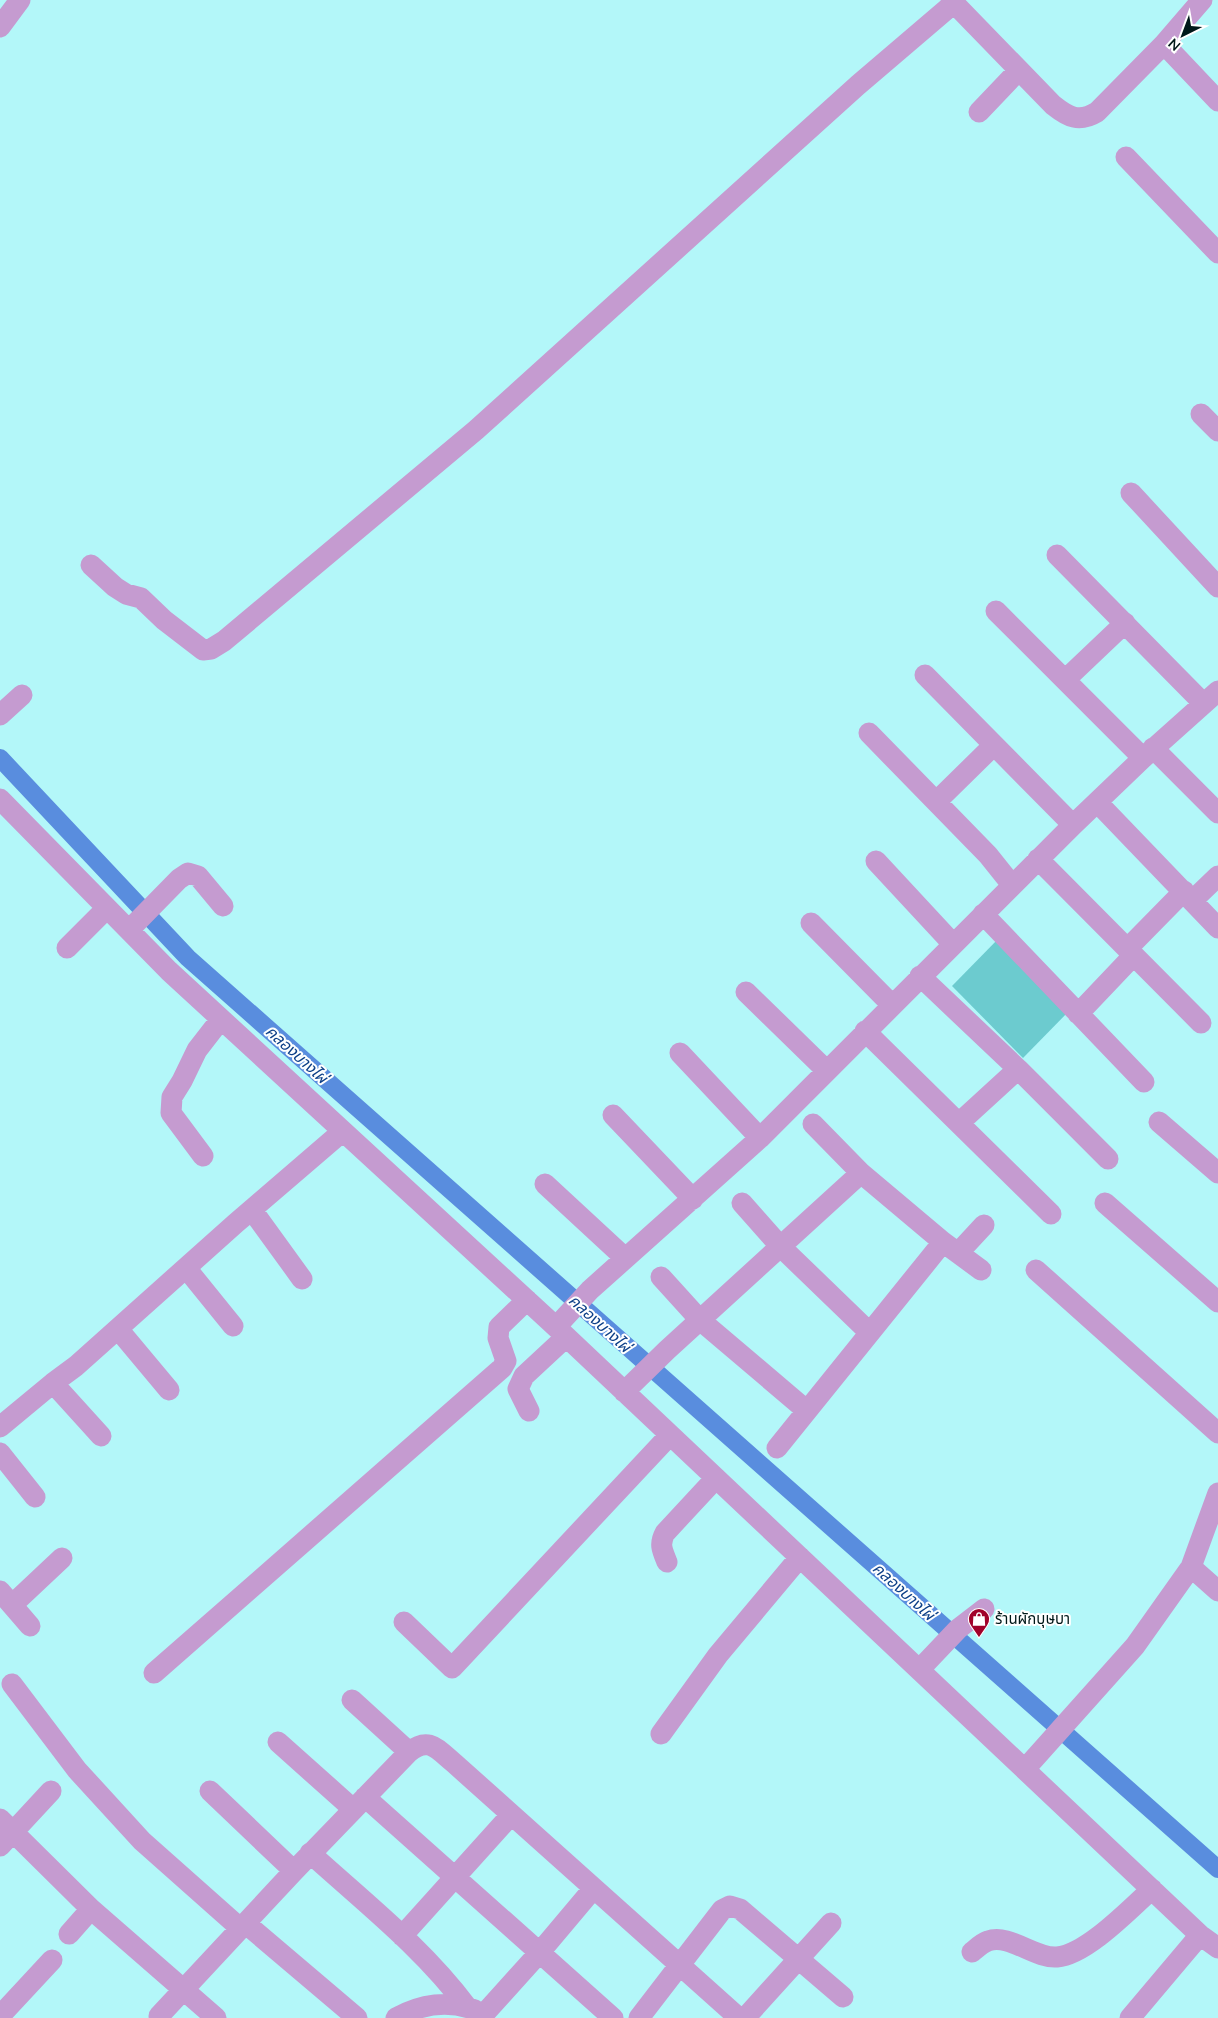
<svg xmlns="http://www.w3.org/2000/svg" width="1218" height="2018" viewBox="0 0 1218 2018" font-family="'Nunito Sans','Noto Sans Thai',sans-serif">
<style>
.green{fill:#6ccbcf}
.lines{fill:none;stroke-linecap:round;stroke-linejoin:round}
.canal{stroke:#598dde;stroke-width:18}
.minor{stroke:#c59bd0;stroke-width:21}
.labels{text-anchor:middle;stroke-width:4;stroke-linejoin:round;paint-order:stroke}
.poi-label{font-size:15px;fill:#001819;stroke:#fff;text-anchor:start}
.water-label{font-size:16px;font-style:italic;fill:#0e4088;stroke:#fff}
</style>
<rect width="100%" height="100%" fill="#b3f7f9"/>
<path class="green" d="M1000,937L1072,1008L1023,1058L952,986Z"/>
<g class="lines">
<path class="canal" d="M0,758L188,958L1218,1869"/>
<path class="minor" d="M951,0L1053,105C1068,117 1079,123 1097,112L1164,44L1202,0
M0,27L20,0
M1164,44L1218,101
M979,112L1019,70
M1126,157L1218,253
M1201,414L1218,431
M1131,493L1218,587
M1057,555L1203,703
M91,565L115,587L126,594L141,598L164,620L203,650L211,649L224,641L476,430L858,85L954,3
M996,611L1143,758
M925,675L1073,825
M1065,680L1125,623
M0,715L22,695
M869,733L988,855L1012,885
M1153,748L1218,813
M0,799L169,971L556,1327L1200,1935L1218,1948
M937,801L994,745
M1097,802L1218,928
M1038,859L1201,1023
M876,861L953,944
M1192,901L1218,876
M983,914L1144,1082
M811,923L892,1005
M129,930L179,879L188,873L198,876L223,906
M67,948L107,908
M1128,948L1184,891
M920,976L1018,1069L1108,1159
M746,992L827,1071
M1078,1014L1134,955
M865,1031L1051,1214
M680,1053L760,1138
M613,1115L693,1199
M1159,1122L1218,1173
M959,1123L1018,1069
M813,1124L861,1173L943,1242L981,1270
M203,1156L171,1113L172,1097L182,1081L197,1050L221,1019
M545,1184L625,1258
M742,1203L780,1246L869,1332
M1105,1203L1218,1302
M252,1210L302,1279
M959,1252L984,1225
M186,1268L233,1326
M1036,1270L1218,1433
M661,1277L700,1320L806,1410
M556,1327L590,1290L760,1138L1073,825L1143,758L1218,691
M118,1329L169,1390
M53,1383L101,1436
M624,1392L667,1350L861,1173
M529,1411L518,1389L524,1376L566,1337
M0,1427L53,1383L76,1366L236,1223L343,1131
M777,1448L943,1242
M0,1453L35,1497
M667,1562C662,1550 659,1544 665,1533L716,1478
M1191,1567L1218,1591
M0,1591L30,1626
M12,1605L62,1558
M404,1622L452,1668L670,1435
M920,1669L958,1629L984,1609
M154,1673L502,1368L506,1361L498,1338L499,1327L527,1300
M12,1684L77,1770L142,1841L240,1928
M352,1700L409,1752
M661,1734L718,1655L800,1557
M278,1742L353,1809
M1025,1769L1135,1646L1191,1567L1218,1493
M210,1791L294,1871
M365,1797L613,2018
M0,1819L91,1909L216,2018
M0,1846L51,1791
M310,1853C364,1902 423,1948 467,2007
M245,1923L357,2018
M69,1934L91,1909
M402,1936L511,1815
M972,1952C977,1948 982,1943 988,1941C1009,1933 1035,1959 1057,1957C1086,1955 1130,1909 1152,1889
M485,2013L540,1952L593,1889
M0,2016L52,1960
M159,2016L294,1871L409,1752C429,1736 437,1749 454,1763L739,2018
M396,2018C421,2004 449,2000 475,2010
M639,2018L722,1910L730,1906L740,1909L843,1997
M745,2018L831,1923
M1130,2018L1200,1935"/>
</g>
<defs>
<g id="shop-pin" transform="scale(1.125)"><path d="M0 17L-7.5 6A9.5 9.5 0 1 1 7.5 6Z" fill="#a1012a" stroke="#fff"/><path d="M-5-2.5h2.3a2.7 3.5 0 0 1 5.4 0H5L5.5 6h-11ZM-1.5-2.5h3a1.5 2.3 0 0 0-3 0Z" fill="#fff"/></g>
</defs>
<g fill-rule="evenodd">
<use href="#shop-pin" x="979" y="1619"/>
</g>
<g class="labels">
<g class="poi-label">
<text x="995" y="1624">ร้านผักบุษบา</text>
</g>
<g class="water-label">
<text transform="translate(297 1054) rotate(42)" y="6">คลองบางไผ่</text>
<text transform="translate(600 1323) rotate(42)" y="6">คลองบางไผ่</text>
<text transform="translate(904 1591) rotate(42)" y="6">คลองบางไผ่</text>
</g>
</g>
<g transform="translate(1183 35) rotate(222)" stroke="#ffffff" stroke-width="4" paint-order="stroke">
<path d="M0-4L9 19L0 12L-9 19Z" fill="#001819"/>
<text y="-8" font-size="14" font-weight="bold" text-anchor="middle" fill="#001819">N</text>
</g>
</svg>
